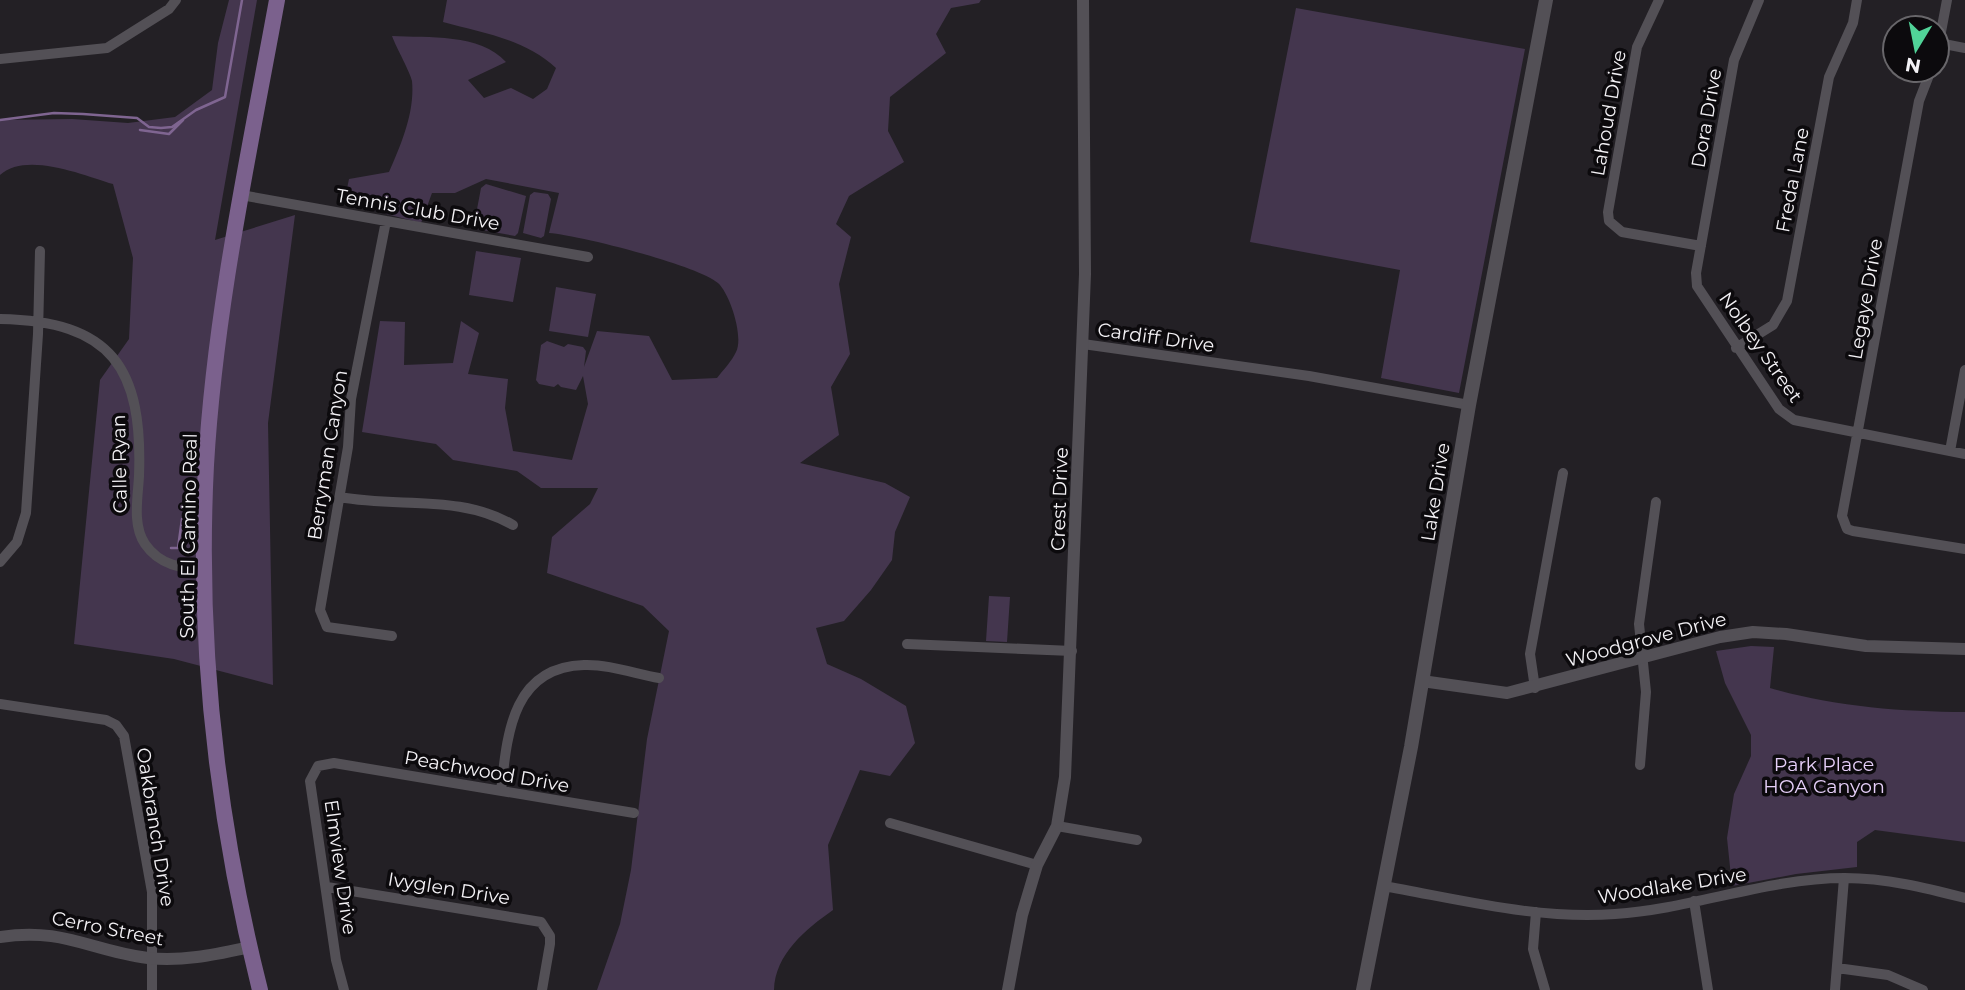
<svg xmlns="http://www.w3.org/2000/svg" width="1965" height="990" viewBox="0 0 1965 990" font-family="Montserrat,sans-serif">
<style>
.green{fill:#44364e}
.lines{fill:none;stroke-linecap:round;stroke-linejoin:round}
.stream{stroke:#7f6591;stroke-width:2.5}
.minor{stroke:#535056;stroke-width:10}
.tertiary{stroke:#535056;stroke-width:12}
.secondary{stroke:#535056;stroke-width:14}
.primary{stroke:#7b618d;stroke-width:16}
.labels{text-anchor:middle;stroke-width:7;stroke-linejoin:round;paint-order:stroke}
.street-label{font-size:19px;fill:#f3f1f5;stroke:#0c0a0d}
.park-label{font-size:19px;fill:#e6cff9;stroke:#0c0a0d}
</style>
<rect width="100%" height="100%" fill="#232025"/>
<path class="green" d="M229,0H257L215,240L295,215L268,423L273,685L174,659L74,644L100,380L129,339L133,258L113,184C83,175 26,151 0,175V120L72,119L128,123L175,117L212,90L218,43Z
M447,0H981L979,3L951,8L936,34L946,53L890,97L888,131L904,162L849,196L836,224L851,237L839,284L850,354L831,387L839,435L800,463L885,483L910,497L895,532L892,560L871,590L844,621L816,628L827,664L861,679L906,706L915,743L890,776L860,770L828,845L833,910C806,929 775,954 774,990H597L620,924L631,870L647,739L669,631L643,606L547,573L552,537L590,504L598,488H541L517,471L453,460L436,444L362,432L380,321L405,322L404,365L453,363L461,321L479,333L468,374L508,379L505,408L513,451L572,460L588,404L583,376L576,390L561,387L558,384L554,387L539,384L536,380L541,345L547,341L564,347L568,344L583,347L586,351L584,367L597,331L649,336L672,380L717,378C723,370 732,361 736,352C744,337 730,294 718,283C697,265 578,235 549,233L559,193L486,179L455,193H432L421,223L344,203L349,179L389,172C401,145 415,112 412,81C411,74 396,47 392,36C428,38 480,33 506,62L468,80L484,98L511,88L533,99L547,89L556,68C525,39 483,33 443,22Z
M1296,8L1525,49L1459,393L1381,378L1400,270L1250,242Z
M486,184L526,196L518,233L515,236L477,229L474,225L481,188Z
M534,192L548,194L551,199L544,236L541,238L523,233L530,195Z
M476,251L521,258L513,302L469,295Z
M556,287L596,294L588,337L549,331Z
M989,596L1010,597L1007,642L986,641Z
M1751,646L1774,647L1770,688C1831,706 1901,712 1965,712V842L1875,830L1857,842V867L1796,874L1732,886L1727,838L1734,794L1751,756V735L1725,683L1716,651Z"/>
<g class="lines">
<path class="stream" d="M0,120L54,113L83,114L137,118L149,127L161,128L172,127L196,110L225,97L242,0
M140,130L169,134L183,120
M171,548H178L182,519"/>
<path class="minor" d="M1659,0L1637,47L1608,212L1609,221L1622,232L1701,246
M1759,0L1734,60L1696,273L1697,286L1779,409L1794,420L1965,454
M1939,43L1965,48
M1937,53L1947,0
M0,59L107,48L169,9L176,0
M1931,70L1919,101L1842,516L1847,529L1853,531L1965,549
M241,195L588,257
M386,221L351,399L348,447L320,610L327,627L392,636
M0,319C112,321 143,368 139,476C138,497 132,525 145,544C160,566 182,568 206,570
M1083,344L1309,376L1469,405
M1736,348L1773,325L1787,301L1829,77L1853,23L1857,0
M1950,451L1965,370
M340,497C398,508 460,494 513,525
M0,562L17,542L26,513L38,334L40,251
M907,644L1072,651
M1535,688L1530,654L1563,473
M0,704L106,720L116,725L124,736L152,892V990
M1640,765L1646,692L1639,624L1656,502
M501,791C507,737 511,667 584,665C608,664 636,674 659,678
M890,823L1037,865
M1057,826L1137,840
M1383,886C1458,899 1538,920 1615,914C1692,909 1767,878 1845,878C1886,878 1926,888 1965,898
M327,887L541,922L550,936V944L542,990
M1694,901L1708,990
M1536,912L1533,949L1545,990
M1837,968L1888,975L1923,990
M344,990L336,960L310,781L318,766L334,763L634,813
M1835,990L1844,878"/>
<path class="tertiary" d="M1422,681L1507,693L1720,637L1753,632L1786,634L1866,646L1965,649
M0,937C63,927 91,951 148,958C183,962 217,954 250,947
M1008,990L1022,915L1037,865L1057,826L1065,777L1085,274L1083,0"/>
<path class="secondary" d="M1363,990L1411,747L1469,405L1546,0"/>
<path class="primary" d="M260,990C217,820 197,641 206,465C215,309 249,154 277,0"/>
</g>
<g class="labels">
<g class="street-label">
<text transform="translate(1608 113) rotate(-80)" y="7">Lahoud Drive</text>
<text transform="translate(1706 118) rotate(-80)" y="7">Dora Drive</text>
<text transform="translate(1792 180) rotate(-79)" y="7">Freda Lane</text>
<text transform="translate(418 209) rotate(10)" y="7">Tennis Club Drive</text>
<text transform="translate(1865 299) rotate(-80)" y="7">Legaye Drive</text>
<text transform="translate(1156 337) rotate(8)" y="7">Cardiff Drive</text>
<text transform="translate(1761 347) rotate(55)" y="7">Nolbey Street</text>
<text transform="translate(327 455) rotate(-81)" y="7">Berryman Canyon</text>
<text transform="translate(119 464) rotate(-91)" y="7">Calle Ryan</text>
<text transform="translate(1435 492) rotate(-81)" y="7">Lake Drive</text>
<text transform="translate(1059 499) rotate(-88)" y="7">Crest Drive</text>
<text transform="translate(188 536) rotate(-89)" y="7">South El Camino Real</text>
<text transform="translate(1646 639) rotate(-15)" y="7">Woodgrove Drive</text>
<text transform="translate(487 771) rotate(10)" y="7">Peachwood Drive</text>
<text transform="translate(156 827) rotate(81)" y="7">Oakbranch Drive</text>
<text transform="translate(341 867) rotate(82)" y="7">Elmview Drive</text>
<text transform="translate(1672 885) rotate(-9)" y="7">Woodlake Drive</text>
<text transform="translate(449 888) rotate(9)" y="7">Ivyglen Drive</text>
<text transform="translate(108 928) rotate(11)" y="7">Cerro Street</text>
</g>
<g class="park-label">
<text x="1824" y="771">Park Place<tspan x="1824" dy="22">HOA Canyon</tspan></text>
</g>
</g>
<g transform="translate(1916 49) rotate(190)"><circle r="33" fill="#0c0a0d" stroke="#68666a" stroke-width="2"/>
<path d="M0-5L12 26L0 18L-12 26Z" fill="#51d398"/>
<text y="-10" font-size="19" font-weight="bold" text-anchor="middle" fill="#f3f1f5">N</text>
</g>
</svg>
